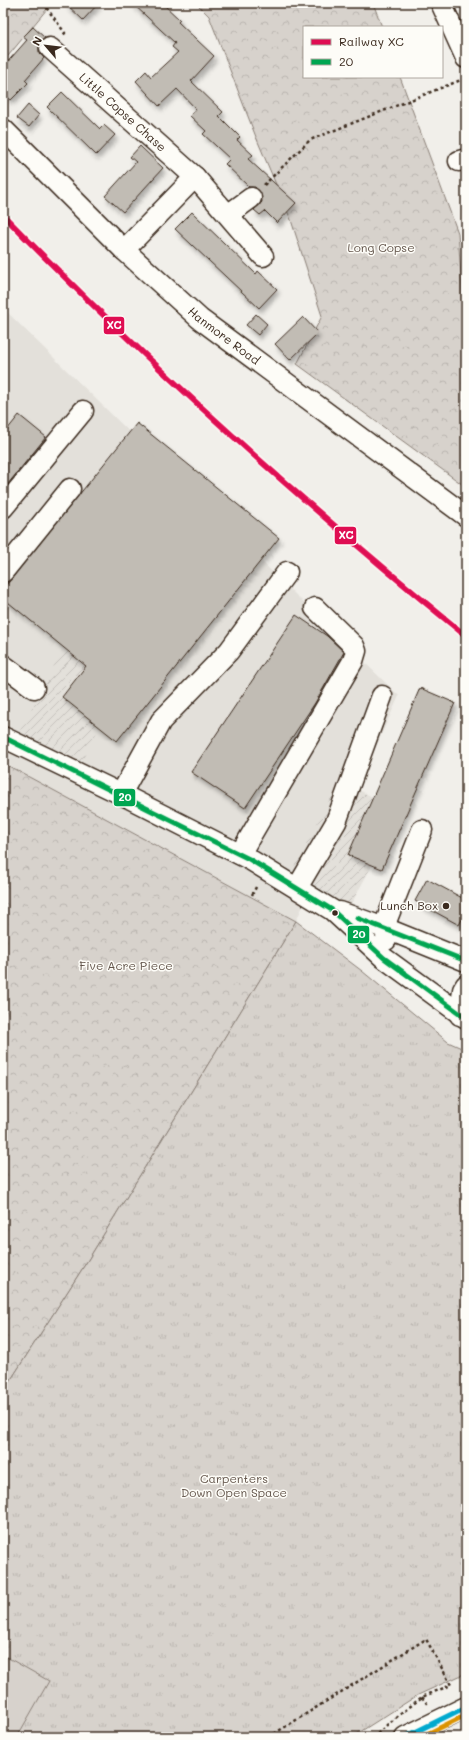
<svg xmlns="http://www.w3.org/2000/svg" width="469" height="1740" viewBox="0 0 469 1740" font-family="Mali,sans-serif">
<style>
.built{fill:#e3e0da}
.industrial{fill:url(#industrial-furrows)}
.forest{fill:url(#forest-crowns);stroke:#897e75}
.park{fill:url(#park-tufts);stroke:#897e75}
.pitch{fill:#d7d2cc;stroke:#897e75}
.building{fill:#c1bcb4;stroke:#3b2a1e;filter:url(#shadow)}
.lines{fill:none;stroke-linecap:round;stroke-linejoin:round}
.minor-casing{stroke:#3b2a1e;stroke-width:23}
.path{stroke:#3b2a1e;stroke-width:2.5;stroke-dasharray:3 3;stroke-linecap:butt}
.minor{stroke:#fdfcf7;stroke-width:20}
.bus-1-casing{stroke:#fdfcf7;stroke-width:8}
.bus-2-casing{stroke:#fdfcf7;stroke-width:8}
.bus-3-casing{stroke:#fdfcf7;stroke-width:8}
.bus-1{stroke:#00a651;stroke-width:5}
.bus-2{stroke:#00a9ce;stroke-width:5}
.bus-3{stroke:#db9304;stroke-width:5}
.rail-1-casing{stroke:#fdfcf7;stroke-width:9}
.rail-1{stroke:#df0d52;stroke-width:6}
.poi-dot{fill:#3b2a1e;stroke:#fdfcf7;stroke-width:1.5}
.labels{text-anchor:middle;stroke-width:3;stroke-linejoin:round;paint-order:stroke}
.street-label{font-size:12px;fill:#3b2a1e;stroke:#fdfcf7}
.park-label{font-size:12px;fill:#62544a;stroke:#fdfcf7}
.poi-label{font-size:12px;fill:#3b2a1e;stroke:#fdfcf7;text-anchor:end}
.line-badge{stroke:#fdfcf7;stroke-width:1.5}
.badge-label{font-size:11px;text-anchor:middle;font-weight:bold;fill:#fff}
</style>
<defs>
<pattern id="industrial-furrows" width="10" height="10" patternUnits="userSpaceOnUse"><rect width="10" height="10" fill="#e3e0da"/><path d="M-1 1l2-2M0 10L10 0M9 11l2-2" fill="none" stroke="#c4c0bb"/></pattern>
<pattern id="forest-crowns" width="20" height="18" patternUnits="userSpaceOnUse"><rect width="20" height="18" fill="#d7d2cc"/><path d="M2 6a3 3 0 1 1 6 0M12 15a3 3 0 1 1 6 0" fill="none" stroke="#b9b4af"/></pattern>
<pattern id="park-tufts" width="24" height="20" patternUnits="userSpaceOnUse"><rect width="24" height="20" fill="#d7d2cc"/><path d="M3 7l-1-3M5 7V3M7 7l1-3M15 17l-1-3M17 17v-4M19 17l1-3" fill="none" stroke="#b9b4af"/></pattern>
<filter id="shadow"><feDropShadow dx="2.5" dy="4.5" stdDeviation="2" flood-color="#0004"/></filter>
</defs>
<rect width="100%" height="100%" fill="#f1efea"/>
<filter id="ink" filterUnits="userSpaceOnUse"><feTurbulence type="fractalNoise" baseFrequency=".025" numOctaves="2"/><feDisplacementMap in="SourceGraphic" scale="8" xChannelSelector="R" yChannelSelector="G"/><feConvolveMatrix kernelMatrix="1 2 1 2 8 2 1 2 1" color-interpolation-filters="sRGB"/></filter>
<g filter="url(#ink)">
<path class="built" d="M3,308L399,696L296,921L3,763Z"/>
<path class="industrial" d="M66,643L127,675L76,772L15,740Z
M340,780L401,812L349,908L289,876Z"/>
<path class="forest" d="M3,3H52L3,62Z
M196,3H373L382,27H304V77H400L458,233L466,347V487L297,364L322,316L291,220L256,137L209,16Z
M3,763L296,921L88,1260L3,1392Z"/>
<path class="park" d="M296,921L362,971L448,1042L466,1050V1673L418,1695L352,1737H3V1392L88,1260Z"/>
<path class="pitch" d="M3,1655L49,1681L17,1737H3Z"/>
<path class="building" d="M65,3H99L83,20Z
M132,3H162L180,20L178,22L214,56L191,81L223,112L219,116L240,137L237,140L253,155L248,159L296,203L277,223L265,211L260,215L254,210L262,202L260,192L255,187H249L225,164L230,159L203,134L206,131L190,116L196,109L177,89L159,106L136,81L146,71L151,77L178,52L172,47L175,43Z
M33,27L45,38L39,46V52L44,58L25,80L28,83L11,100L3,93V67L27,40L23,37Z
M62,92L100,129L104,125L115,135L96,155L47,107Z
M28,105L39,115L29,127L17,118Z
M140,146L163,168L123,212L105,196L136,162L130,157Z
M192,212L256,274L258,271L277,289L259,308L175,229Z
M256,314L267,324L258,335L246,325Z
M303,317L318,333L290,360L275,344Z
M19,415L46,437L3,490V435Z
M137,423L279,538L117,741L62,697L86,666L3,598V589Z
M296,615L327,636L344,652L315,703L245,808L191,772Z
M420,688L455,703L382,869L348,855Z
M427,879L466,900V912L459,925L415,901Z"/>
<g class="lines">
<g class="minor-casing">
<g id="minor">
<path d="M441,3L466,58"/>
<path id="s1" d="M50,48L195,177L263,256"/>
<path id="s2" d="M3,129L124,250L200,319L466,516"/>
<path d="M459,161L466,159"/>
<path d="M229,214L251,198"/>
<path d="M124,250L195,177"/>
<path d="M3,508L83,411"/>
<path d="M3,572L70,489"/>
<path d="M3,665L34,688"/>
<path d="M3,737L121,794L249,859L332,910L384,958L466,1018"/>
<path d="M121,794L161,721L229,651L287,572"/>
<path d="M240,854L353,661L356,651L354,646L315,608"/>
<path d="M297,888L336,822L382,696"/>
<path d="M340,912L387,929L466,961"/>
<path d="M386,940L387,919L422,830"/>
<path d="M460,1015L463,990L466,985"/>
<path d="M405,1737L466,1707"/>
</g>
</g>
<path class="path" d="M43,3L65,33L63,35
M264,185L310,140L466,78
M252,895L257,885
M422,1697L428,1705
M269,1737L426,1639L451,1685L422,1697L388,1724L374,1737"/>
<use href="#minor" class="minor"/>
<g class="bus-1-casing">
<path id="bus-1" d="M3,737L249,859L332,910L384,958L466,1018
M357,918L466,961"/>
</g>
<g class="bus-2-casing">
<path id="bus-2" d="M405,1737L466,1707"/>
</g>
<g class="bus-3-casing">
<path id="bus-3" d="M421,1737L466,1715"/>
</g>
<use href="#bus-1" class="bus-1"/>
<use href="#bus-2" class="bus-2"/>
<use href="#bus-3" class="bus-3"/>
<g class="rail-1-casing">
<path id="rail-1" d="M3,215C149,365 304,504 466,636"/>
</g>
<use href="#rail-1" class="rail-1"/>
</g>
</g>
<g class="poi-dot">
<circle cx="446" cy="906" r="4"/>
<circle cx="335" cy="913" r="3.5"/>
</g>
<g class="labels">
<g class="street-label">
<text dy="4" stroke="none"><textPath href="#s1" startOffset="97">Little Copse Chase</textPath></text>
<text dy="4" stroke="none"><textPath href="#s2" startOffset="303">Hanmore Road</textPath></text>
</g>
<g class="park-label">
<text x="381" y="252">Long Copse</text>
<text x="126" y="970">Five Acre Piece</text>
<text x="234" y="1483">Carpenters<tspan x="234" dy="14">Down Open Space</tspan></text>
</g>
<g class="poi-label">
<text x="438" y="910">Lunch Box</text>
</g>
</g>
<g class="line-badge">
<rect x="103" y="316" width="22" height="19" rx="4" fill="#df0d52"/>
<rect x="334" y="526" width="23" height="19" rx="4" fill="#df0d52"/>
<rect x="113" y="788" width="23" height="19" rx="4" fill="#00a651"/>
<rect x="347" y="925" width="23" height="19" rx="4" fill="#00a651"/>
</g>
<g class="badge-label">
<text x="114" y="329">XC</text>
<text x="346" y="539">XC</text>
<text x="125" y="801">20</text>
<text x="359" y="938">20</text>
</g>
<rect width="469" height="1740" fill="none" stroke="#fdfcf7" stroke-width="16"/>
<rect x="8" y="8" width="453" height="1724" fill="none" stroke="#3b2a1e" stroke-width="1.5" filter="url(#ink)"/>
<rect x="303" y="26" width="140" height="52" fill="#fdfcf7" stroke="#afa8a0"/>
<rect x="311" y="39" width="20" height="6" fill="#df0d52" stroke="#afa8a0"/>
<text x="339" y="46" font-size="12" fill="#3b2a1e">Railway XC</text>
<rect x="311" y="59" width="20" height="6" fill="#00a651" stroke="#afa8a0"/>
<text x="339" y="66" font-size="12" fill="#3b2a1e">20</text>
<g transform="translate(46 46) rotate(298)" stroke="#fdfcf7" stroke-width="3" paint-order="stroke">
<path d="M0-3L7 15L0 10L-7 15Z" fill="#3b2a1e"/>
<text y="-6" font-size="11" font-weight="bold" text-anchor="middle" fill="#3b2a1e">N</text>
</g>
</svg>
